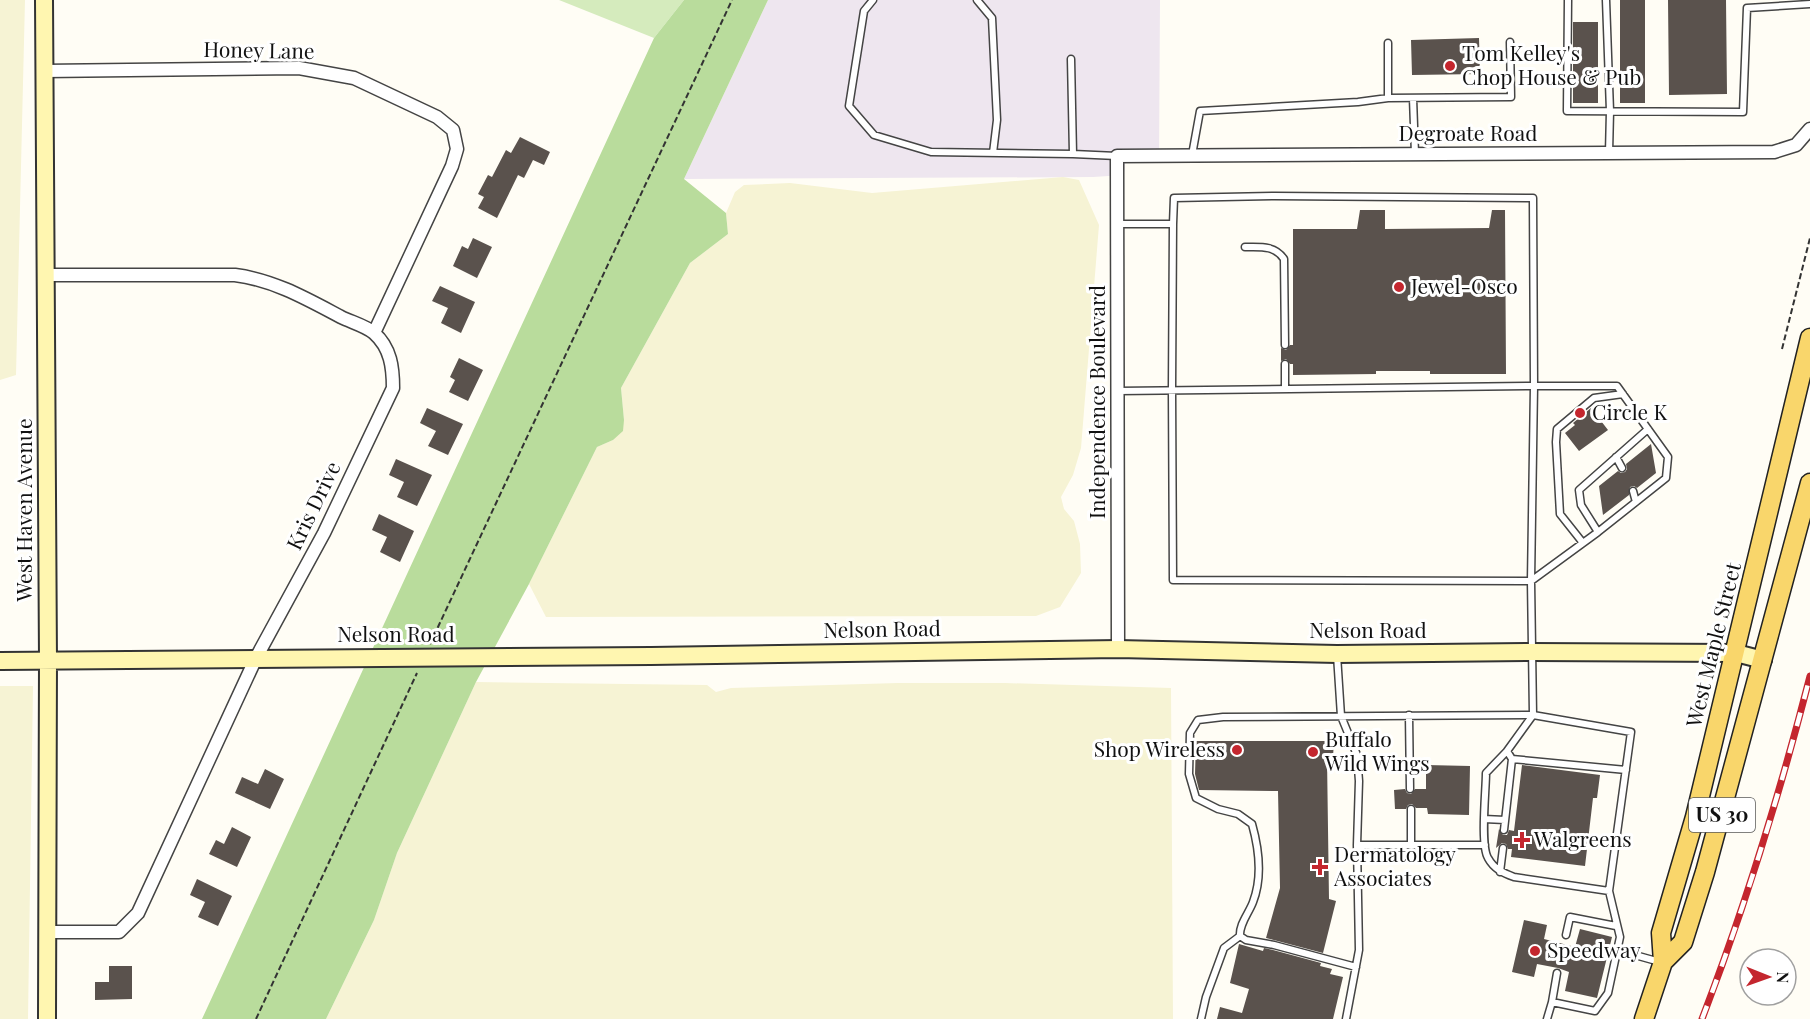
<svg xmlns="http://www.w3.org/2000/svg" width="1810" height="1019" viewBox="0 0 1810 1019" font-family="'Playfair Display',serif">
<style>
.industrial{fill:#eee6ef}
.farmland{fill:#f6f3d4}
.green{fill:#d5ebbd}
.forest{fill:#b9dc9c}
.building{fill:#5a524d}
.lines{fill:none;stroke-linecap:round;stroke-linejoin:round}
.lane-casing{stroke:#444;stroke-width:9}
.street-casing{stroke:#444;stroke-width:15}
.secondary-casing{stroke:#333;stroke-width:20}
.primary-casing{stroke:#222;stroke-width:21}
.path{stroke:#333;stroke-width:2;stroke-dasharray:6 3;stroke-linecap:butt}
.lane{stroke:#fff;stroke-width:6}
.street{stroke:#fff;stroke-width:12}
.secondary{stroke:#fff6b0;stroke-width:16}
.primary{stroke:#f9d66b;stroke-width:18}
.rail-casing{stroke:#c4262e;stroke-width:7}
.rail{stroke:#fff;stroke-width:4.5;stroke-dasharray:14;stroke-linecap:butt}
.poi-dot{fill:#c4262e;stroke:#fff;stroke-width:2}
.labels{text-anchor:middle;stroke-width:6;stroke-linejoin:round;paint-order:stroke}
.shield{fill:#fff;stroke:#585858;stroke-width:1.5}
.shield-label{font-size:20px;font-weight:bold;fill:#111}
.street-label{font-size:21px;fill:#111;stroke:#fff}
.poi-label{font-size:21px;fill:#111;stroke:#fff;text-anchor:start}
</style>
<rect width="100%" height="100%" fill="#fffdf5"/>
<path class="industrial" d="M768,0H1160L1159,162H1125L1124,175L1093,177L684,179Z"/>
<path class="farmland" d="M0,0H25L16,375L0,380Z
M1063,177L1079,180L1099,225L1081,448L1073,475L1061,497L1064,509L1074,521L1080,544L1081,573L1060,607L1036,616L546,617L529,584L597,447L613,440L624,420L621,388L690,263L728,234L726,213L735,192L744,185L790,183L872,193Z
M476,682L707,685L716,692L731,688L898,683H1005L1171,688L1173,1019H326L374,920L397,853Z
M0,686H33L28,1019H0Z"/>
<path class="green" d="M559,0H684L654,38Z"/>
<path class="forest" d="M684,0H768L684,179L726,213L728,234L690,263L621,388L624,420L623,431L613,440L597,447L529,584L476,682L397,853L374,920L326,1019H202L654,38Z"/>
<path class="building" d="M1620,0H1645V103H1620Z
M1668,0H1726L1727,94L1669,95Z
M1573,22H1598V103H1573Z
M1479,38L1480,74L1412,75L1411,40Z
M520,137L550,152L544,165L533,160L524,178L518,175L497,218L478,208L484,197L478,194L488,175L492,177L506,150L511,153Z
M1360,210H1385V229L1489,228L1492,210H1505L1506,374H1430V371H1376V374L1293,375V364H1290L1286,359L1281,361V348L1286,350L1290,345H1293V229H1357Z
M473,238L492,247L477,278L453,266L462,246L468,249Z
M440,286L475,302L461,333L441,323L448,308L432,301Z
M459,358L483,370L468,401L449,392L455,380L450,377Z
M427,408L463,424L448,455L428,446L436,431L420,423Z
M1591,408L1608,430L1579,451L1565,433L1575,425L1573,423Z
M1651,444L1656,473L1637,488L1634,486L1630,487L1629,495L1603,515L1599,486L1618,471L1621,473L1625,472L1627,469L1626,464Z
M396,459L432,475L417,506L397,497L404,482L389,475Z
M379,514L414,531L400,562L380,552L387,537L372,530Z
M1196,741H1334L1333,757L1327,758L1329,899L1336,901L1323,953L1266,938L1280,888L1278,791L1199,790L1195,774Z
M1426,765L1470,766L1469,815L1428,814L1427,808H1416L1412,804L1408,805L1406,809H1395L1394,790L1405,789L1407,793L1411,794L1415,789H1426Z
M1522,765L1600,775L1597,798H1593L1585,866L1511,857L1512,849H1508L1506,844L1502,843L1496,848L1499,829L1503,835H1507L1509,830L1514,831Z
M265,769L284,779L270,809L235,793L242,777L258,784Z
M232,827L251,837L237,867L209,854L216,840L224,844Z
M197,879L232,896L218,926L198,917L205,902L190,895Z
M1524,920L1547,925L1544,939L1575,947L1580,929L1612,937L1597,998L1565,991L1569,972L1558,968L1537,964L1534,977L1512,972Z
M1239,944L1263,951L1264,948L1273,950L1321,963L1320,966L1332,969L1330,974L1343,977L1333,1019H1217L1220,1007L1242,1013L1249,989L1230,983Z
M109,966H132V999L95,1000V982H109Z"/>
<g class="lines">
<g class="lane-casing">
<path id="lane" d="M873,0L864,11L849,106L874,135L931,152L1073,154
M977,0L992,18L997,120L993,153
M1568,0L1567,111L1743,112L1747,8L1810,4
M1606,0L1610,111L1609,153
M1388,43V98L1511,97L1510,42
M1071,59L1073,154L1117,156
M1413,98L1415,154
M1192,155L1200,111L1358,102L1388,98
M1117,224H1173L1174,198L1275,196L1533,198L1534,386L1118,391
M1173,224L1172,390L1173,580L1531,581L1598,532L1666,478L1668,457L1617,386H1534L1531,581L1533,715L1631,732L1609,891L1514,877C1503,873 1494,869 1488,858C1480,845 1486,790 1486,773L1507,751
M1245,247C1260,247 1275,245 1284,259L1285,345
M1285,364V389
M1616,457L1622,468
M1633,491L1636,502
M1598,532L1581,505L1579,490L1648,429
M1583,543L1560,514L1556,442L1557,429L1594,398L1623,394
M1337,655L1341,716L1357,755L1359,781L1357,845L1359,950L1346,1019
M1409,715L1410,789
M1512,759L1626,770
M1411,809V845
M1484,819L1505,820
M1504,830L1512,759L1507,751L1533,715
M1357,845H1485
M1500,872L1503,848
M1566,935L1570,917L1616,926
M1617,950L1660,962
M1356,967L1274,945L1246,940L1240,936C1239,924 1249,913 1253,902C1263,876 1259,849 1252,824L1238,814L1218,809L1196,798L1189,774L1190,733L1198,720L1223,717L1533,715
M1557,973L1552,1002L1595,1011L1608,993L1620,937L1609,891
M1201,1019L1206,997L1224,948L1240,936
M1547,1019L1552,1002"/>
</g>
<g class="street-casing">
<path id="street" d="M44,71L299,68L354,78L437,117L453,130L457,149L452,166L374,333
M46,275H235C274,280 307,299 341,317C351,322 366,326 374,333C391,348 393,368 393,388L324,533L256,658L138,913L119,932H47
M1118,649L1117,156L1774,152L1796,145L1810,129"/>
</g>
<g class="secondary-casing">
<path id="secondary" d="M44,0L48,660L47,1019
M0,661L651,656L1118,649L1337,654L1532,652L1736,653L1763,660"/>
</g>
<g class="primary-casing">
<path id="primary" d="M1663,962L1683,942L1705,872L1810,483
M1644,1019L1663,962L1661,933L1695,817L1810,338"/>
</g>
<path class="path" d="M1782,349L1810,238
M430,644L732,0
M256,1019L417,673"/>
<use href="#lane" class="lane"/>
<use href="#street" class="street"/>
<use href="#secondary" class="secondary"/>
<use href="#primary" class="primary"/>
<g class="rail-casing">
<path id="rail" d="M1702,1019C1745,907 1780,793 1810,676"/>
</g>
<use href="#rail" class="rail"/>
</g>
<g class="poi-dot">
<circle cx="1450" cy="66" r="6"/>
<circle cx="1399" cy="287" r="6"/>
<circle cx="1580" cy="413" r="6"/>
<circle cx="1237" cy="750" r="6"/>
<circle cx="1313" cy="752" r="6"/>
<path d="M1519 831h6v6h6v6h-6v6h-6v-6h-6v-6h6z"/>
<path d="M1317 858h6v6h6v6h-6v6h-6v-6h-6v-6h6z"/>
<circle cx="1535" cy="951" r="6"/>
</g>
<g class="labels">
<rect class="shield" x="1689" y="798" width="66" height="34" rx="4.5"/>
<g class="shield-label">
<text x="1722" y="822">US 30</text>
</g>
<g class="street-label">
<text transform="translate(259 51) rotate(1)" y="7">Honey Lane</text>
<text x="1468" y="141">Degroate Road</text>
<text transform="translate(1098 402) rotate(-90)" y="7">Independence Boulevard</text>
<text transform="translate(314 506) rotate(-64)" y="7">Kris Drive</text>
<text transform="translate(25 510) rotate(-90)" y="7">West Haven Avenue</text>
<text transform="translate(882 630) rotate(-1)" y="7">Nelson Road</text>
<text x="1368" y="638">Nelson Road</text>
<text x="396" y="642">Nelson Road</text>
<text transform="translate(1714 645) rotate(-76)" y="7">West Maple Street</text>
</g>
<g class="poi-label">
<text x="1462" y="61">Tom Kelley's<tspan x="1462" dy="24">Chop House &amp; Pub</tspan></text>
<text x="1411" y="294">Jewel-Osco</text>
<text x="1592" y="420">Circle K</text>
<text x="1325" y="747">Buffalo<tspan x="1325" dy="24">Wild Wings</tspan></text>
<text x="1225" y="757" text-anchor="end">Shop Wireless</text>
<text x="1534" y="847">Walgreens</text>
<text x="1334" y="862">Dermatology<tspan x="1334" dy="24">Associates</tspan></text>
<text x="1547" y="958">Speedway</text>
</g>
</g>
<g transform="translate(1768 977) rotate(91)"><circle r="28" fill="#ffffff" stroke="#a0a0a0" stroke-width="1.5"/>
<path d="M0-4.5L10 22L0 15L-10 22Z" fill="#c4262e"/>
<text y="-9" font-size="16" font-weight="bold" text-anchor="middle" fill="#111111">N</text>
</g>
</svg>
